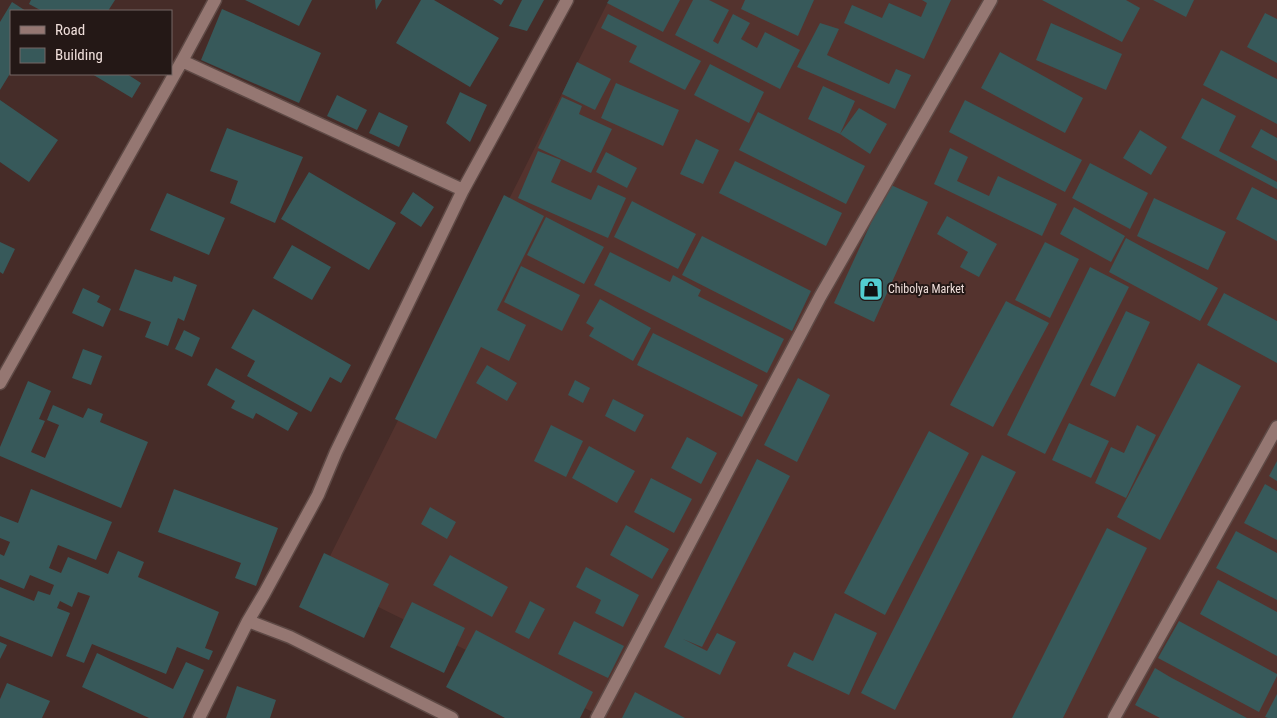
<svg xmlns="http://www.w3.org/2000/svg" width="1277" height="718" viewBox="0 0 1277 718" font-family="'Roboto Condensed',sans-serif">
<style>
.built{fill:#54332e}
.building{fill:#37595a}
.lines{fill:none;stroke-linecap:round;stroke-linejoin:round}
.minor-casing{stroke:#5e4945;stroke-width:15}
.minor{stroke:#957772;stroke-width:12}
.labels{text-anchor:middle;stroke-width:4;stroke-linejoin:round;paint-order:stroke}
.poi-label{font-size:12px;fill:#efdeda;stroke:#241816;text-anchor:start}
</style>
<rect width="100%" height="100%" fill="#462c28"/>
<path class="built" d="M609,0H1277V718H605L319,578Z"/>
<path class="building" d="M31,0H115L108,11H42L29,4Z
M245,0H312L299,26Z
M375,0H382L376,10Z
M421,0H434L499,38L470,87L396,43Z
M493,0H504L501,5Z
M522,0H544L527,31L509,26Z
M609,0H680L663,32L607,3Z
M693,0H709L729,10L713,41L718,44L733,14L750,23L741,39L757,48L765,32L800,50L780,89L675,35Z
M745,0H814L798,36L741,9Z
M922,0H951L924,59L844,23L852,5L882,18L889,3L921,17L927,3Z
M1042,0H1126L1140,8L1122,42Z
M1153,0H1194L1186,17Z
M12,2L26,11H11V72L0,90V22Z
M222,9L321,53L299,103L201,60Z
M1265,13L1277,19V63L1247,47Z
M608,14L701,61L685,90L629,62L637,46L601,28Z
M820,23L839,29L827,55L889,84L896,69L911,75L895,109L797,67Z
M1051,23L1122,54L1106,90L1036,60Z
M1221,50L1277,79V124L1203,85Z
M1000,52L1083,98L1065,133L981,88Z
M577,62L611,79L595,110L562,94Z
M710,64L764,92L749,123L694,95Z
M92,74H127L141,83L132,98Z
M616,83L679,110L663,146L601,118Z
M823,86L855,101L840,134L808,119Z
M460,92L487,105L470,142L446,123Z
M337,95L367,110L357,130L327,116Z
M562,97L582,106L579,114L612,129L591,173L538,148Z
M1202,98L1236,116L1219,151L1277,182V189L1181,138Z
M0,100L58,140L29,182L0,162Z
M965,100L1082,160L1065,192L949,132Z
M859,108L887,124L870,154L840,134Z
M379,112L408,126L399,147L369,133Z
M758,112L865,166L846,204L739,150Z
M227,128L303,157L275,223L230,203L238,181L210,171Z
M1261,129L1277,138V161L1251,147Z
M1140,130L1167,147L1151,175L1123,158Z
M696,139L719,150L703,184L680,174Z
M950,148L968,157L957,181L989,196L998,176L1057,204L1042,236L934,184Z
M538,151L561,160L551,182L591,200L598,185L626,198L608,238L518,198Z
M606,152L637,168L627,188L596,172Z
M735,161L842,213L826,246L719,193Z
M1090,163L1148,193L1130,229L1072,198Z
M309,172L396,223L369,270L281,219Z
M889,184L928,202L874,322L834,303Z
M1252,187L1277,200V241L1236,219Z
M413,192L434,207L421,227L400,213Z
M167,193L225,218L209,255L150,230Z
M504,195L544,216L497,310L526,325L509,361L481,347L436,439L395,419Z
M1154,198L1226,232L1208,270L1137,236Z
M632,201L696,234L678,269L614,237Z
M1074,207L1125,236L1111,262L1060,234Z
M947,216L997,244L979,277L960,267L968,252L937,234Z
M546,217L604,247L584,284L527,255Z
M702,236L811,291L792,331L682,275Z
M1126,238L1218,288L1200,321L1109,272Z
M0,242L15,249L3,274L0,272Z
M1045,242L1079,259L1050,318L1015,300Z
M292,245L331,267L312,300L273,278Z
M610,252L670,282L673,275L701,290L698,296L784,339L767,373L594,285Z
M521,266L580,295L562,331L504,302Z
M1090,267L1129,287L1045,454L1007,435Z
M135,269L172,282L174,276L197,285L184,321L178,318L168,346L145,337L151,322L119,310Z
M83,288L100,296L97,302L111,309L103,327L72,313Z
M1224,293L1277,321V363L1207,325Z
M600,299L651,328L633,361L589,336L594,328L586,323Z
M1006,301L1049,323L993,427L950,405Z
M253,309L351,365L341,383L330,377L311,412L247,376L255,361L231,348Z
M1126,311L1150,322L1115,397L1090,385Z
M184,330L200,338L192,357L175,349Z
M653,333L758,385L742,417L637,365Z
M83,349L102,356L91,385L72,378Z
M1198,363L1241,386L1160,540L1117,517Z
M487,365L517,383L507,401L476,383Z
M216,368L298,413L288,431L256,413L253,419L231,408L235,401L207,385Z
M798,378L830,395L797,462L764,445Z
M575,380L590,388L583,403L568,395Z
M28,381L51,391L39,419L45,421L31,452L45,458L59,425L47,420L53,405L83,418L88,408L103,414L100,422L148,442L121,508L0,456V447Z
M613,399L644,415L635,432L605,416Z
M1069,423L1109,441L1091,478L1052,460Z
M551,425L583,441L566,477L534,461Z
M1137,425L1156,435L1126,498L1095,483L1111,447L1124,453Z
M929,431L969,453L885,615L844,593Z
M687,437L717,453L701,484L671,468Z
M589,446L635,471L617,503L572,478Z
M982,455L1016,472L895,710L861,693Z
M757,459L790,476L702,647L683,639L707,651L717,633L736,642L720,675L664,647Z
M1277,461V481L1269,476Z
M651,478L692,499L674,533L634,512Z
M1265,484L1277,491V540L1244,523Z
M31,489L112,522L96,560L58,545L49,568L61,573L68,557L108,574L118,551L144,562L138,577L219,612L205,648L213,651L209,660L177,647L166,674L92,644L84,663L66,656L90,596L78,592L72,607L60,601L57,608L70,613L52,657L0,636V587L34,601L38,591L50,595L54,585L30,575L24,589L0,579V554L4,556L10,542L0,538V516L18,523Z
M174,489L278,528L256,586L235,578L241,563L158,532Z
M430,507L456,522L447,539L421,524Z
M626,525L669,549L652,579L610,555Z
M1107,528L1147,548L1063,718H1012Z
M1236,531L1277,553V600L1216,568Z
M324,553L389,584L364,638L299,607Z
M450,555L508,587L492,617L433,585Z
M586,567L639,595L623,627L595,613L601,600L576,587Z
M1218,580L1277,612V656L1200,614Z
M530,601L545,609L529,639L515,632Z
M412,602L465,628L444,673L390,647Z
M835,613L877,633L849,695L787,666L794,652L813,661Z
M574,621L624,646L608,678L558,654Z
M1179,621L1277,674V676L1259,712L1158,658Z
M476,630L593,692L580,718H505L446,687Z
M0,642L7,645L0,659Z
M97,653L173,689L186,662L204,670L183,718H149L82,687Z
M1155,668L1170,677L1247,718H1160L1135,705Z
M7,683L50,701L42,718H0V699Z
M237,686L276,700L270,718H226Z
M635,692L685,718H622Z
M1277,694V718H1268L1265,717Z"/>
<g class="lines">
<g class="minor-casing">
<path id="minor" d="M215,0L182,61L463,190
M0,383L182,61
M248,621L290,637L452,718
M199,718L248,621L264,594L318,495L336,452L463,190L567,0
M597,718L820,297L991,0
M1114,718L1277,427"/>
</g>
<use href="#minor" class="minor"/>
</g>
<defs>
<g id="shop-square" transform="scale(1.25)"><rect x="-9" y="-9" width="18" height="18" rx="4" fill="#52cdd0" stroke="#241816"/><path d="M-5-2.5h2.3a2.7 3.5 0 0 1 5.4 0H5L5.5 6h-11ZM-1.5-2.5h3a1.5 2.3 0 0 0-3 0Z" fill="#111"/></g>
</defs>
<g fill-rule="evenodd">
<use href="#shop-square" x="871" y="289"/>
</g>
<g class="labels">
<g class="poi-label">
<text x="888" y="293">Chibolya Market</text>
</g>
</g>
<rect x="10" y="10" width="162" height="65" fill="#241816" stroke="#756764"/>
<rect x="20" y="26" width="25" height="8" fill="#957772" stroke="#756764"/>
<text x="55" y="35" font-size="15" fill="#efdeda">Road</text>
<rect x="20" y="48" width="25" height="15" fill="#37595a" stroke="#756764"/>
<text x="55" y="60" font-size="15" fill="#efdeda">Building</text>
</svg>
